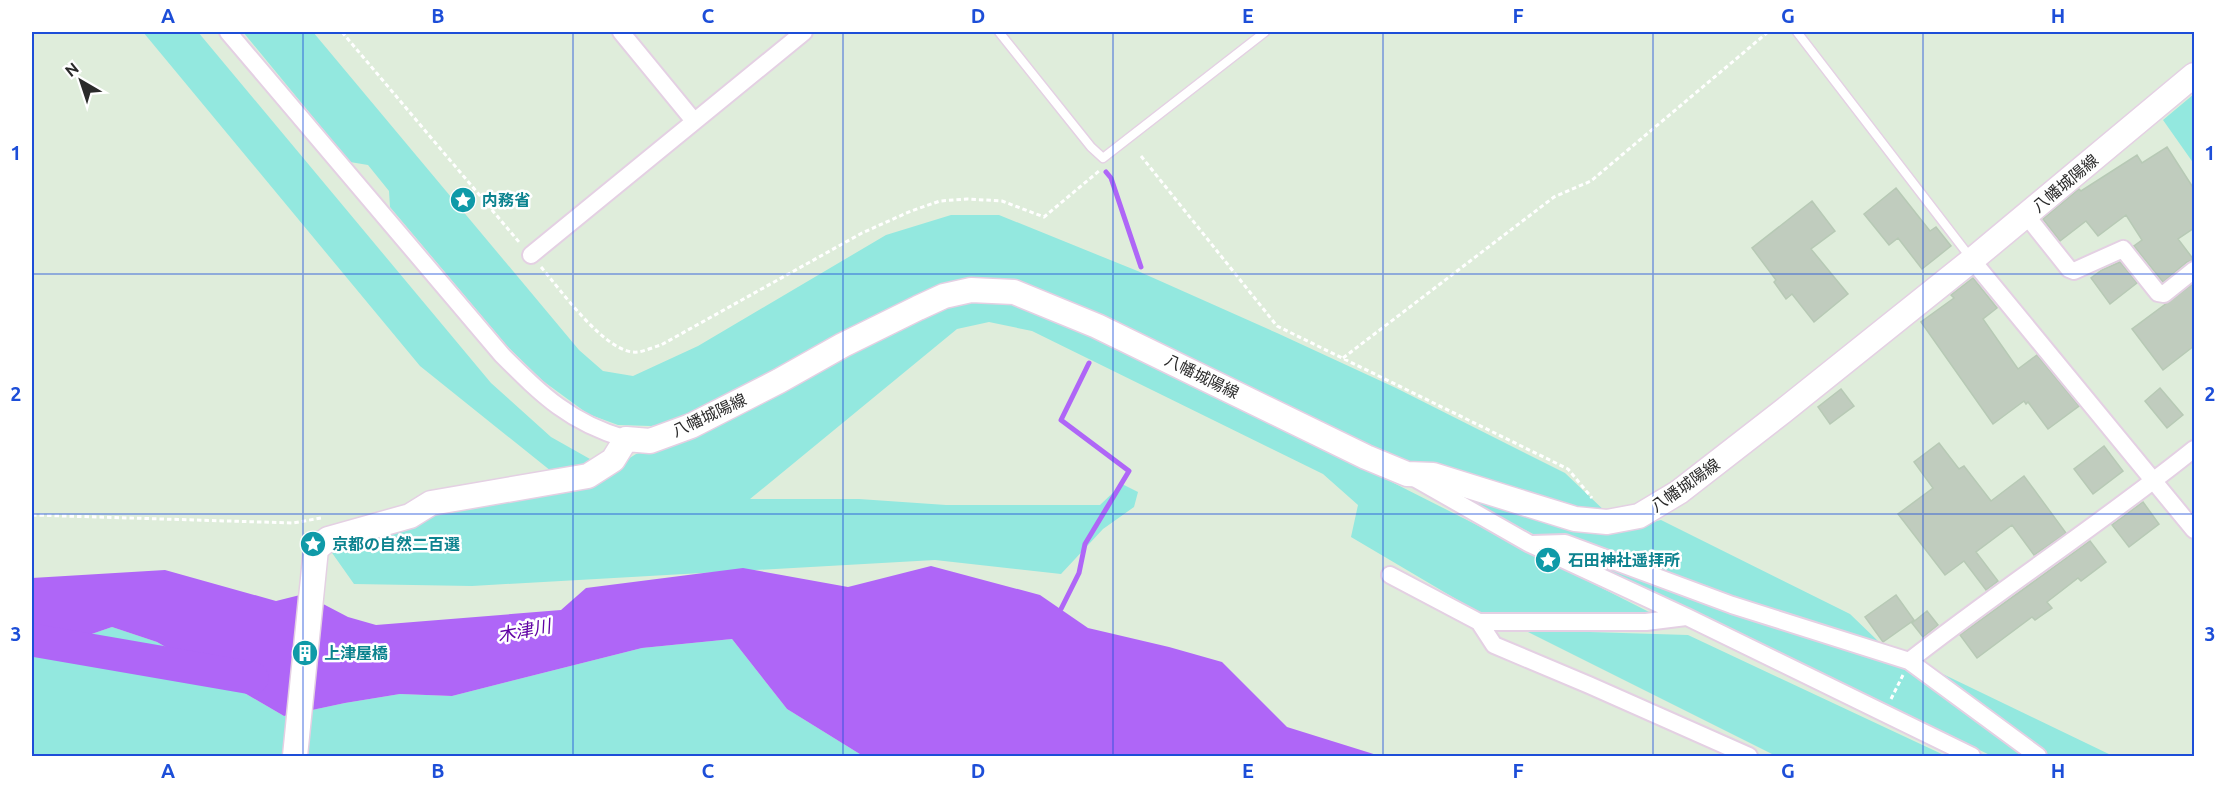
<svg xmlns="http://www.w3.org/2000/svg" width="2226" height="788" viewBox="0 0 2226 788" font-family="Ubuntu,'Noto Sans JP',sans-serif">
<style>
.green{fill:#93e8df}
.water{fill:#af66f7}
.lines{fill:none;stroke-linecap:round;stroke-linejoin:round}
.stream{stroke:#af66f7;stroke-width:5}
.river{stroke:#af66f7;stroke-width:33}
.building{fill:#c0ccbe;stroke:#b7c9b5;stroke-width:1.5}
.service-casing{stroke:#e4d0e3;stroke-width:11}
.minor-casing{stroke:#e4d0e3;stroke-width:20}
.secondary-casing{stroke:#e4d0e3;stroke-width:27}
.path{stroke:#fff;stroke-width:3;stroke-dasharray:4.5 3;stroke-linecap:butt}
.service{stroke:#fff;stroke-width:8}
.minor{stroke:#fff;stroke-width:16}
.secondary{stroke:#fff;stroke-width:24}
.grid{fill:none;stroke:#1d4ed8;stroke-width:1.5;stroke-opacity:0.55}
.labels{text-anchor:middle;stroke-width:5;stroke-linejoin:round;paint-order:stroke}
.street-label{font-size:16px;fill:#2a2a2a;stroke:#fff}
.culture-label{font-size:16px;font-weight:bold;fill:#0d838f;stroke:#fff;text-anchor:start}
.water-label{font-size:18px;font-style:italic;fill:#6103a5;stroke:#fff}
.neatline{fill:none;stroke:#1d4ed8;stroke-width:2}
.grid-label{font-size:20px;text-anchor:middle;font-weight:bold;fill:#1d4ed8}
</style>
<rect width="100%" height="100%" fill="#dfeddb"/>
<path class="green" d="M143,32H198L491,383L551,437L590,459L585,467L551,471L420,366Z
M243,32H313L579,350L603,371L633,376L698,346L886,235L951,215H999L1140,272L1277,333L1396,388L1565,473L1609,515L1552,506L1367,450L1103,322L959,285L683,420L651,426L618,425L588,414L543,381L508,347L390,207L389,191L368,165L350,162Z
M2194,94V164L2163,120Z
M1003,300L1094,336L1366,469L1657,616L1478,612L1351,537L1358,505L1323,474L1032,331L989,322L957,329L750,499H859L946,505H1100L1122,484L1138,492L1134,507L1103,529L1061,574L935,560L472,586L354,584L330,550L435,507L598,478L636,454L693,435L953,302L972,303Z
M1447,489L1624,529L1661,520L1850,614L1907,669L2023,756H1992L1573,555Z
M112,627L157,642L284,716L345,703L400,694L452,696L642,648L732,639L787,709L863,756H32V647H54Z
M1524,630L1688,635L1946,756H1776Z
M1922,664L2113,756H2047Z"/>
<path class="water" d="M931,566L1040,595L1088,628L1169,647L1222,662L1287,727L1380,756H863L787,709L732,639L642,648L452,696L400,694L345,703L284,716L157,642L112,627L54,647H32V578L165,570L276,601L304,594L348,617L376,625L561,610L586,588L743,568L848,587Z"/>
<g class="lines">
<path class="stream" d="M1106,172L1111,178L1141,267
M1061,609L1079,573L1085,544L1129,471L1061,420L1089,363"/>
<path class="river" d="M32,640L252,678"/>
</g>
<path class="building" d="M2167,147L2194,189V228L2178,239L2194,260L2187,262L2163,282L2134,246L2142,240L2126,215L2098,236L2086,221L2060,241L2043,219L2079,189L2081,191L2137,155L2142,163Z
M1896,188L1930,231L1936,227L1951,246L1922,269L1898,238L1889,245L1864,214Z
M1812,201L1835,231L1811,249L1848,294L1814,322L1792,294L1786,299L1774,282L1776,280L1752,248Z
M2120,262L2137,283L2110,304L2091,278L2102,270Z
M1973,278L1997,308L1983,319L2018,369L2037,355L2079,406L2048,429L2028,402L2026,404L2024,401L1993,424L1921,322L1954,298L1951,295Z
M2194,283V346L2163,370L2132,329Z
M2160,388L2183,415L2167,428L2145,401Z
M1841,389L1854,406L1830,424L1818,407Z
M1939,443L1959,469L1964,466L1991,501L2024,476L2066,533L2034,555L2012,525L1976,552L1998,581L1986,590L1964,561L1945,575L1898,514L1933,488L1914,462Z
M2104,446L2123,471L2093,494L2074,469Z
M2143,502L2159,524L2129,547L2112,525Z
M2090,541L2106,562L2081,581L2078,578L2047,602L2052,608L2035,620L2032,617L1977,658L1960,635Z
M1896,595L1914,620L1883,642L1865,617Z
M1927,611L1938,625L1923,637L1912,623Z"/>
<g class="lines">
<g class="service-casing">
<path id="service" d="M999,32L1091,147L1103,158L1265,32
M1797,32L1970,257"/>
</g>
<g class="minor-casing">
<path id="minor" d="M228,32L502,355C543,396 569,422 626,439
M621,32L694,121
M2026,215L2069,269L2074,271L2123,249L2158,293L2164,294L2194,270
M531,255L804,32
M1972,260L2194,530
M1409,475L1530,544L1687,617L1972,756
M1532,544L1565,543L1732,605L1909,661L2038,756
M1390,575L1479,622L1494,645L1589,685L1749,756
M1479,622H1646L1686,617
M1909,661C2002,588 2102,523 2194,449"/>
</g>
<g class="secondary-casing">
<path id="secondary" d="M295,756L316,549L328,539L410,516L431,503L588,476L613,460L626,439L650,441L691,426L779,381L843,345L918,308L944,296L971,290L1014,292L1097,326L1366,457L1407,474L1433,475L1575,519L1607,522L1639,516L1679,492L1782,412L1972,260L2194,75"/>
</g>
<path class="path" d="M342,32L519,242
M1141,156L1277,326L1568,469L1592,498
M541,267C560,289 607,356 638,352C645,351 654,347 661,345L862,233L911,211L940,201L967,199L1002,201L1044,217L1099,171
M1343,358L1554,197L1591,181L1768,32
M32,515L293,523L321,518
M1891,699L1903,675"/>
<use href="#service" class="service"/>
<use href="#minor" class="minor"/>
<use href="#secondary" class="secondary"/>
</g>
<path class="grid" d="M303,32V756M573,32V756M843,32V756M1113,32V756M1383,32V756M1653,32V756M1923,32V756M32,274H2194M32,514H2194"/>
<defs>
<g id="sight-disc" transform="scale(1.35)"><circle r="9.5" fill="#0f9aa8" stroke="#fff"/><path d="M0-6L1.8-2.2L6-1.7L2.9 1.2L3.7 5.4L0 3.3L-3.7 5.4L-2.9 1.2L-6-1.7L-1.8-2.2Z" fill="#fff"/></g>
<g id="building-disc" transform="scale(1.35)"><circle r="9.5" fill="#0f9aa8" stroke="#fff"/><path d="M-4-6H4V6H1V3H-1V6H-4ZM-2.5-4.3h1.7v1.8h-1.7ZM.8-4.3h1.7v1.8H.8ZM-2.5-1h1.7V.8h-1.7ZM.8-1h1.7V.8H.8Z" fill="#fff"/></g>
</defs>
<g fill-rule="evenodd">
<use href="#sight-disc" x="463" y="200"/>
<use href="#sight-disc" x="313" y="544"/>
<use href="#sight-disc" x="1548" y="560"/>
<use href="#building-disc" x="305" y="653"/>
</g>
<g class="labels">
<g class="street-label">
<text transform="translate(2065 183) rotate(-40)" y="6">八幡城陽線</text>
<text transform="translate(1202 376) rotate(26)" y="6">八幡城陽線</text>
<text transform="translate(709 415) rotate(-25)" y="6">八幡城陽線</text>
<text transform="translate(1685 485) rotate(-35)" y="6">八幡城陽線</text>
</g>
<g class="culture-label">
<text x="482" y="206">内務省</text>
<text x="332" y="550">京都の自然二百選</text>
<text x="1568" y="566">石田神社遥拝所</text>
<text x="324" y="659">上津屋橋</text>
</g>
<g class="water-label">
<text transform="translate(524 631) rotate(-11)" y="6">木津川</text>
</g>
</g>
<rect width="2226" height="788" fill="none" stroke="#ffffff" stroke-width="66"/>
<g transform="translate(81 81) rotate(321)" stroke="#ffffff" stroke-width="4.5" paint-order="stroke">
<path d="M0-4.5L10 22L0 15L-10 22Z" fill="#2a2a2a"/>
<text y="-9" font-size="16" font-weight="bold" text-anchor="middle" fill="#2a2a2a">N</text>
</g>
<rect x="33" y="33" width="2160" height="722" class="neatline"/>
<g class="grid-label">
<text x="168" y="23">A</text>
<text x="438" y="23">B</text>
<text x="708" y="23">C</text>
<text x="978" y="23">D</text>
<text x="1248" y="23">E</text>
<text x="1518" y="23">F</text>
<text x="1788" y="23">G</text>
<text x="2058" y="23">H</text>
<text x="16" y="160">1</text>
<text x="2210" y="160">1</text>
<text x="16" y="401">2</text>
<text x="2210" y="401">2</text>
<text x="16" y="641">3</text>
<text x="2210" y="641">3</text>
<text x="168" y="778">A</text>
<text x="438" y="778">B</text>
<text x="708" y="778">C</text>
<text x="978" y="778">D</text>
<text x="1248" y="778">E</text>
<text x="1518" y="778">F</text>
<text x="1788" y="778">G</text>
<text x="2058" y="778">H</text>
</g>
</svg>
